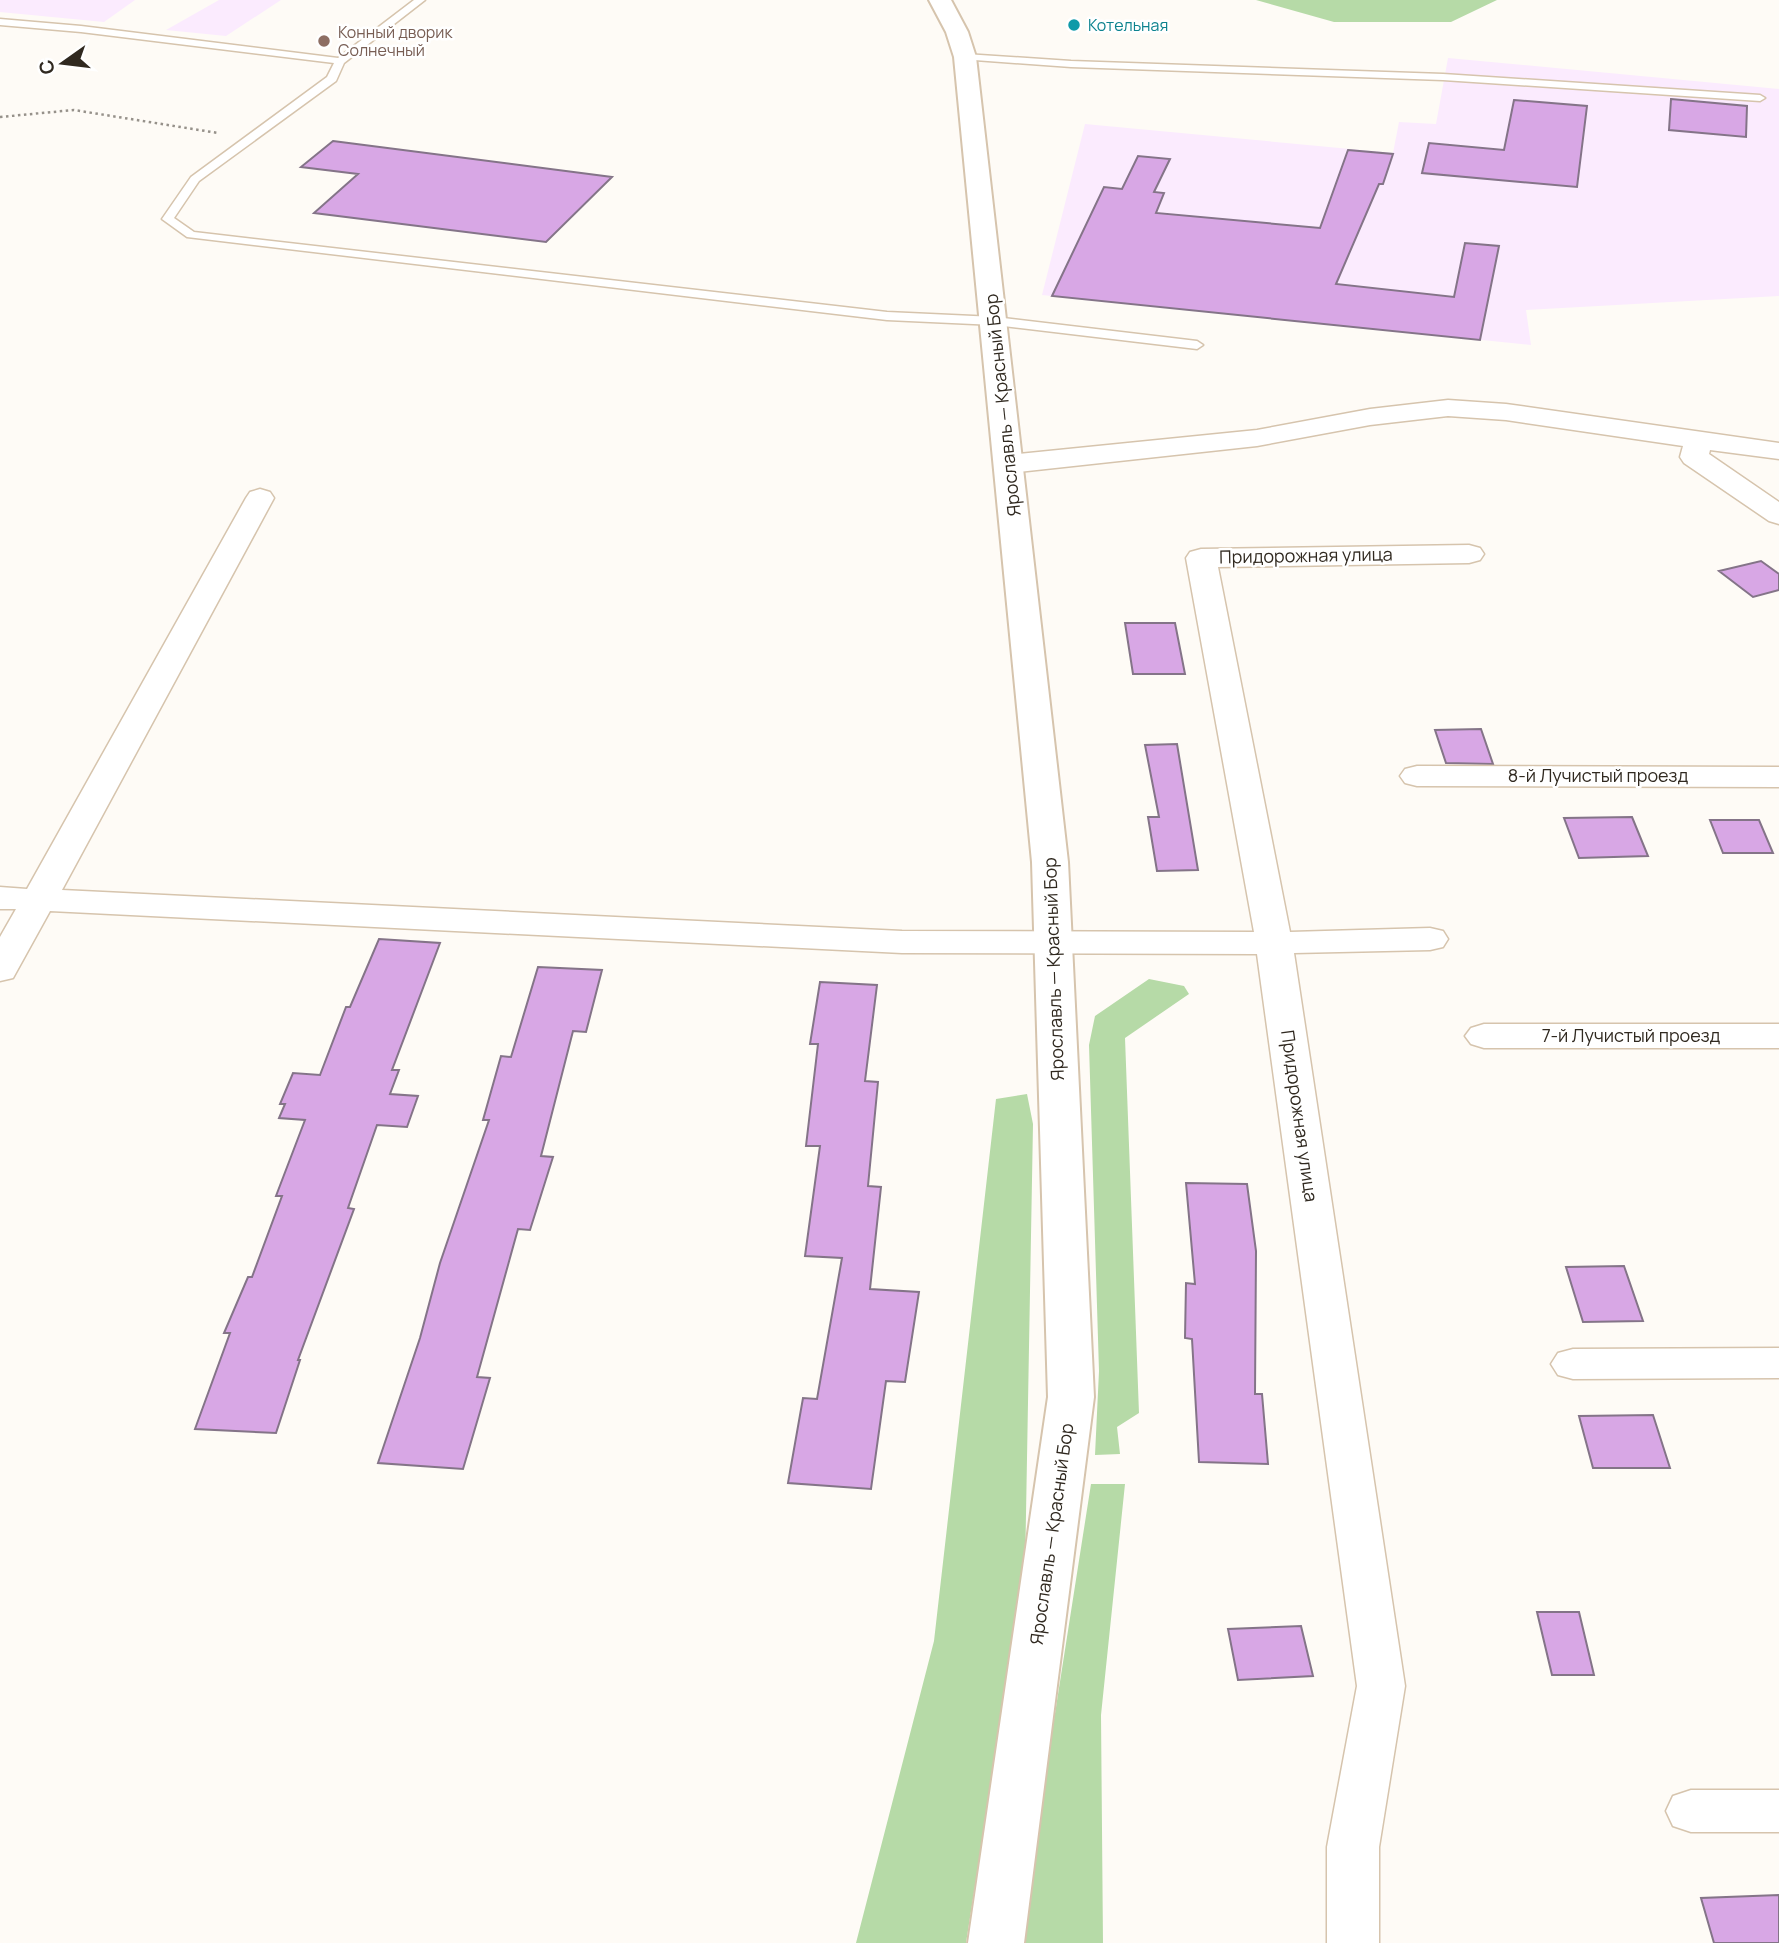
<svg xmlns="http://www.w3.org/2000/svg" width="1779" height="1943" viewBox="0 0 1779 1943" font-family="Manrope,sans-serif">
<style>
.industrial{fill:#fbebfe}
.green{fill:#b6daa7}
.building{fill:#d8a7e5;stroke:#847488;stroke-width:2}
.lines{fill:none;stroke-linecap:round;stroke-linejoin:round}
.service-casing{stroke:#d6c4ad;stroke-width:3}
.minor-casing{stroke:#d6c4ad;stroke-width:3}
.tertiary-casing{stroke:#d6c4ad;stroke-width:4}
.path{stroke:#96918a;stroke-width:2.5;stroke-dasharray:2.5 3.5;stroke-linecap:butt}
.service{fill:#fff;fill-rule:evenodd}
.minor{fill:#fff;fill-rule:evenodd}
.tertiary{fill:#fff;fill-rule:evenodd}
.culture-dot{fill:#0f9aa8;stroke:#fff;stroke-width:2.5}
.education-dot{fill:#8d6e63;stroke:#fff;stroke-width:2.5}
.labels{text-anchor:middle;stroke-width:5;stroke-linejoin:round;paint-order:stroke}
.far-culture-label{font-size:16px;fill:#0d838f;stroke:#fff;text-anchor:start}
.far-education-label{font-size:16px;fill:#785e54;stroke:#fff;text-anchor:start}
.street-label{font-size:18px;fill:#302920;stroke:#fff}
</style>
<rect width="100%" height="100%" fill="#fefbf6"/>
<path class="industrial" d="M0,0H135L104,22L0,12Z
M219,0H281L226,36L166,30Z
M1448,58L1779,89V296L1526,310L1531,345L1042,295L1085,124L1393,153L1399,122L1436,124Z"/>
<path class="green" d="M1256,0H1497L1451,22H1334Z
M1149,979L1184,986L1189,994L1125,1038L1139,1413L1117,1427L1120,1454L1095,1455L1099,1371L1089,1045L1095,1016Z
M1027,1094L1033,1124L1025,1570L966,1943H856L934,1641L996,1099Z
M1091,1484H1125L1101,1715L1103,1943H1019Z"/>
<path class="building" d="M1671,99L1747,106L1746,137L1669,130Z
M1514,100L1587,106L1577,187L1422,173L1429,143L1504,150Z
M333,141L612,177L546,242L314,213L358,174L301,167Z
M1348,150L1393,154L1383,184H1379L1336,284L1454,297L1465,243L1499,246L1480,340L1052,296L1104,187L1122,189L1138,156L1170,159L1154,192L1164,193L1156,213L1320,228Z
M1761,561L1779,574V590L1753,597L1719,571Z
M1125,623H1175L1185,674H1133Z
M1481,729L1493,764L1446,763L1435,730Z
M1177,744L1198,870L1157,871L1148,817H1159L1145,745Z
M1632,817L1648,856L1579,858L1564,818Z
M1710,820H1759L1773,853H1723Z
M379,939L440,943L392,1070H399L390,1094L418,1096L407,1127L377,1125L348,1208L354,1209L298,1360H300L276,1433L195,1429L230,1333H224L248,1277H252L282,1196H276L305,1120L279,1118L285,1104H280L293,1073L320,1075L346,1007H350Z
M538,967L602,970L586,1032L573,1031L541,1156L553,1157L530,1230L518,1229L477,1377L490,1378L463,1469L378,1463L420,1338L440,1263L489,1120H483L501,1056L511,1057Z
M820,982L877,985L865,1081L878,1082L868,1186L881,1187L870,1289L919,1292L905,1382L886,1381L871,1489L788,1483L803,1398L817,1399L842,1258L805,1256L820,1146H806L818,1044H810Z
M1186,1183L1247,1184L1256,1251L1255,1394H1262L1268,1464L1199,1462L1192,1339L1185,1338L1186,1283L1195,1284Z
M1624,1266L1643,1321L1583,1322L1566,1267Z
M1653,1415L1670,1468H1593L1579,1416Z
M1537,1612H1579L1594,1675H1552Z
M1301,1626L1313,1676L1238,1680L1228,1629Z
M1779,1895V1943H1714L1701,1898Z"/>
<g class="lines">
<g class="service-casing">
<path id="service" d="M414,0H425L344,63L336,81L199,181L174,218L194,232L887,312L995,317L1197,341L1203,345L1197,349L995,325L887,320L187,237L162,219L191,177L327,77L334,63L81,32L0,25V19L81,26L338,58Z
M965,54L1071,61L1443,74L1760,95L1765,98L1760,101L1443,80L1071,67L961,59L960,57Z"/>
</g>
<g class="minor-casing">
<path id="minor" d="M1448,400L1506,404L1779,443V459L1710,450L1709,454L1779,502V524L1769,521L1684,463L1680,457L1683,446L1506,420L1448,416L1370,425L1257,446L1009,473L999,470L995,464L999,458L1009,455L1257,430L1370,409Z
M260,489L270,492L274,498L62,890L902,931L1254,932L1186,558L1190,552L1201,549L1469,545L1480,548L1484,554L1480,560L1469,563L1218,567L1290,932L1430,928L1443,931L1448,939L1443,947L1430,950L1294,953L1405,1686L1379,1847V1943H1327V1847L1357,1686L1257,954L902,953L50,911L13,978L0,981V937L16,909H0V887L27,889L246,498L250,492Z
M1417,766L1779,767V787L1417,786L1405,783L1400,776L1405,769Z
M1484,1024H1779V1048H1484L1471,1044L1465,1036L1471,1028Z
M1779,1348V1378L1573,1379L1558,1375L1551,1364L1558,1353L1573,1349Z
M1691,1790H1779V1832H1691L1673,1826L1666,1811L1673,1796Z"/>
</g>
<g class="tertiary-casing">
<path id="tertiary" d="M929,0H951L968,32L976,57L1068,862L1094,1397L1024,1943H968L1048,1397L1032,862L954,57L946,32Z"/>
</g>
<path class="path" d="M0,117L74,110L218,133"/>
<use href="#service" class="service"/>
<use href="#minor" class="minor"/>
<use href="#tertiary" class="tertiary"/>
</g>
<circle class="culture-dot" cx="1074" cy="25" r="7"/>
<circle class="education-dot" cx="324" cy="41" r="7"/>
<g class="labels">
<g class="far-culture-label">
<text x="1088" y="31">Котельная</text>
</g>
<g class="far-education-label">
<text x="338" y="38">Конный дворик<tspan x="338" dy="18">Солнечный</tspan></text>
</g>
<g class="street-label">
<text transform="translate(1003 405) rotate(-96)" y="6">Ярославль — Красный Бор</text>
<text transform="translate(1306 556) rotate(-1)" y="6">Придорожная улица</text>
<text x="1598" y="782">8-й Лучистый проезд</text>
<text transform="translate(1054 969) rotate(-92)" y="6">Ярославль — Красный Бор</text>
<text x="1631" y="1042">7-й Лучистый проезд</text>
<text transform="translate(1299 1116) rotate(82)" y="6">Придорожная улица</text>
<text transform="translate(1052 1534) rotate(-82)" y="6">Ярославль — Красный Бор</text>
</g>
</g>
<g transform="translate(63 63) rotate(256)" stroke="#ffffff" stroke-width="5" paint-order="stroke">
<path d="M0-5L12 26L0 18L-12 26Z" fill="#302920"/>
<text y="-10" font-size="19" font-weight="bold" text-anchor="middle" fill="#302920">С</text>
</g>
</svg>
